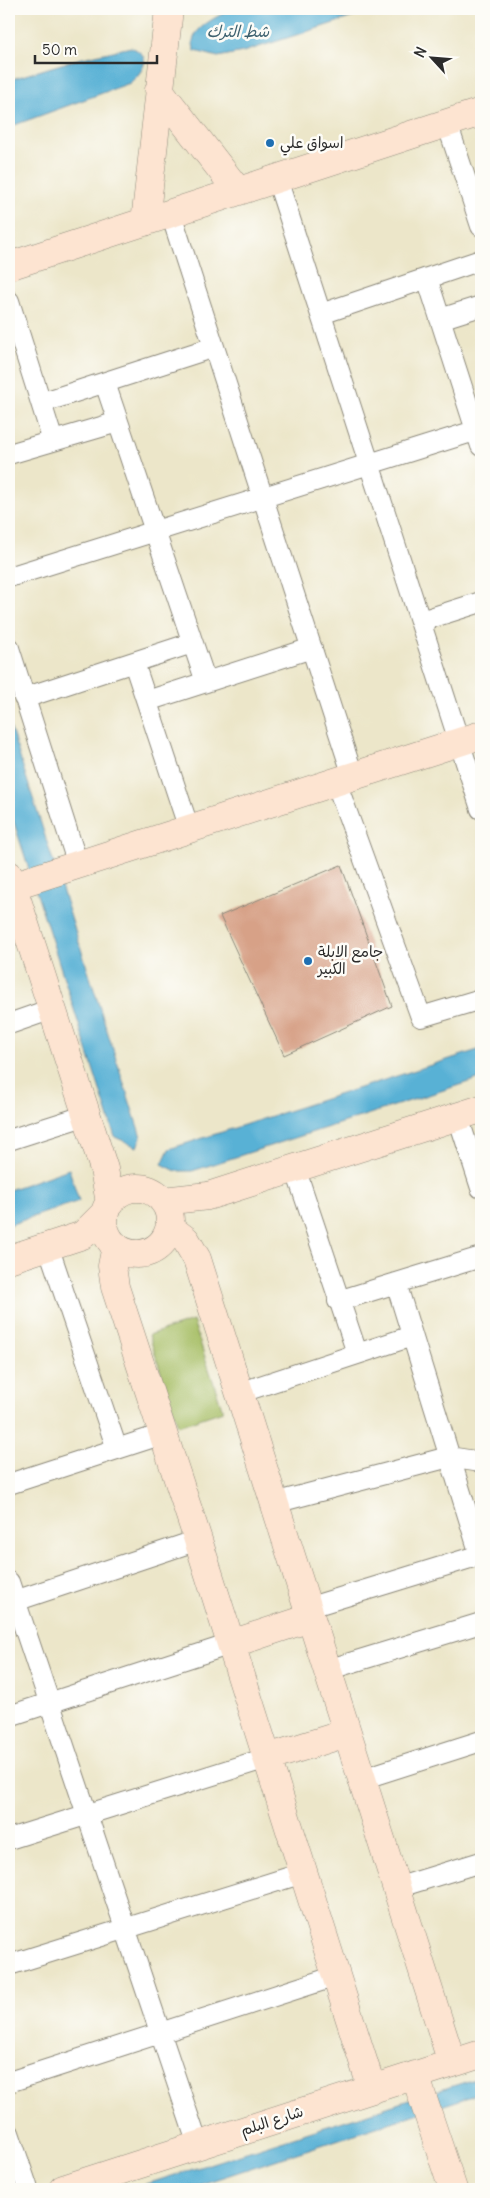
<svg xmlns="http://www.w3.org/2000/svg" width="490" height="2198" viewBox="0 0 490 2198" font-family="Delius,'Playpen Sans Arabic',sans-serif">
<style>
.green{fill:#a5bd63;stroke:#687447}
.water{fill:#58b1d5;stroke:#426e80}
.building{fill:#d7a187}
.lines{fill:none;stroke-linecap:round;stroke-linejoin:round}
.street-casing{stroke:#8c887a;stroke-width:22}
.secondary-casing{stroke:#8c887a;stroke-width:29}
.street{stroke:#fff;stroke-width:20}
.secondary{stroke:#fde4d1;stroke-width:28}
.poi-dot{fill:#1f6fb2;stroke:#fdfcf7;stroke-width:2}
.labels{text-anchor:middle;stroke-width:5;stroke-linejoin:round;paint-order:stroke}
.poi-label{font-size:15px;fill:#2b2b2b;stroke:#fdfcf7;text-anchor:start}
.street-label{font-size:15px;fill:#2b2b2b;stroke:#fdfcf7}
.water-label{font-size:16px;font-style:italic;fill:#3d616f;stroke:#fdfcf7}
</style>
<rect width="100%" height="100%" fill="#fdfcf7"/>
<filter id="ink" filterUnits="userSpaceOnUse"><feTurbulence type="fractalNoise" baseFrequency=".02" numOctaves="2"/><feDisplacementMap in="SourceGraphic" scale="10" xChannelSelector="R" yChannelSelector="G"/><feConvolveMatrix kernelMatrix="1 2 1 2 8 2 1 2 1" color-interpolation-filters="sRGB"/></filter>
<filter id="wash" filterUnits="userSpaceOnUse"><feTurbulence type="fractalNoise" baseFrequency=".0096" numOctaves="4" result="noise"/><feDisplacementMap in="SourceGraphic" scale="20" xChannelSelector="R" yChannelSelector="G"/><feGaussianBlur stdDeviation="1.12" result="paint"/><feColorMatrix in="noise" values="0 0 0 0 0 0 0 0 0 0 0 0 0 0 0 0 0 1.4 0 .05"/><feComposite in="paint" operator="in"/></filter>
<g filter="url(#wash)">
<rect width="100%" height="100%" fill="#ece6c9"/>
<path class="green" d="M193,1321L223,1411L178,1426L149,1335Z"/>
<path class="water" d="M231,9H378L243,52L218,57L195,51C185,30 216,18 231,9Z
M131,47C154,57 143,71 130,83L9,127V80L78,59Z
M9,723L141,1137L137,1147L115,1137L9,807Z
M481,1049V1078L192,1171H176L162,1164L169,1149Z
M69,1169L79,1201L9,1225V1190Z
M481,2077V2093L186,2189H131Z"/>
<g id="blocks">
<path class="building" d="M341,865L392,1006L284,1055L220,916Z"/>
</g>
</g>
<g filter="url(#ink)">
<use href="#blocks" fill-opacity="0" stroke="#8c887a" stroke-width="1"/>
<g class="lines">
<g class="street-casing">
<path id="street" d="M447,123L481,226
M277,179L481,809
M171,214L353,776
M427,278L481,446
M9,301L53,441
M321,314L481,260
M440,319L481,306
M105,383L206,682
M41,403L214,347
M9,454L118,422
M9,577L481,429
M421,621L481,602
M9,648L78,865
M134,663L189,829
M24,698L192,643
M147,701L312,648
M336,782L421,1017L481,999
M9,1024L52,1009
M458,1117L481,1188
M9,1140L87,1115
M295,1168L357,1353
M48,1246L117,1449
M396,1283L481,1558
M338,1301L481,1257
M239,1393L412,1336
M9,1484L163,1434
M274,1503L449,1457L481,1462
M9,1582L198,2145
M9,1603L198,1540
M307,1608L480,1555
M327,1670L481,1623
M9,1716L231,1644
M362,1779L481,1741
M9,1839L267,1758
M396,1888L481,1862
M9,1965L303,1873
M9,2082L336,1976
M9,2133L28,2189"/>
</g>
<g class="secondary-casing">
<path id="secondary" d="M159,90L238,191
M145,222L169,9
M9,266L481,112
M9,875L104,1169L110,1203
M9,887L481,735
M104 1221a33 33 0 1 1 66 0a33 33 0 1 1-66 0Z
M163,1201L208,1196L481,1109
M170,1228L186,1240L197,1259L452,2063
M116,1246L112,1266L115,1287L198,1540L372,2089
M9,1259L83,1235L105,1213
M231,1644L310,1618
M267,1758L347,1733
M415,2075L453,2189
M63,2189L481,2054"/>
</g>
<use href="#street" class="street"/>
<use href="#secondary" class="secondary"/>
</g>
</g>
<g class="poi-dot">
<circle cx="270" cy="143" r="5"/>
<circle cx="308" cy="961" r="5"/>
</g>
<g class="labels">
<g class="poi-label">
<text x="280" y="148">اسواق علي</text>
<text x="318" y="957">جامع الابلة<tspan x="318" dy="17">الكبير</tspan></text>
</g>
<g class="street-label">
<text transform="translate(272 2121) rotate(-18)" y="5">شارع البلم</text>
</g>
<g class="water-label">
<text x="238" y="37">شط الترك</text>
</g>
</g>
<rect width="490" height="2198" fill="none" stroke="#fdfcf7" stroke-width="30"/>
<g transform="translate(432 58) rotate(296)" stroke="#fdfcf7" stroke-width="4" paint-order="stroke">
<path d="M0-4L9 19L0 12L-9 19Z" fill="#2b2b2b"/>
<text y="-8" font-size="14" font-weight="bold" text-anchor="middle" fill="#2b2b2b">N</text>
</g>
<path d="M35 55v8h122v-8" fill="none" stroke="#2b2b2b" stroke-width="2.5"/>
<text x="42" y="55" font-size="15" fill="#2b2b2b" stroke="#fdfcf7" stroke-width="4" paint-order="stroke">50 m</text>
</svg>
